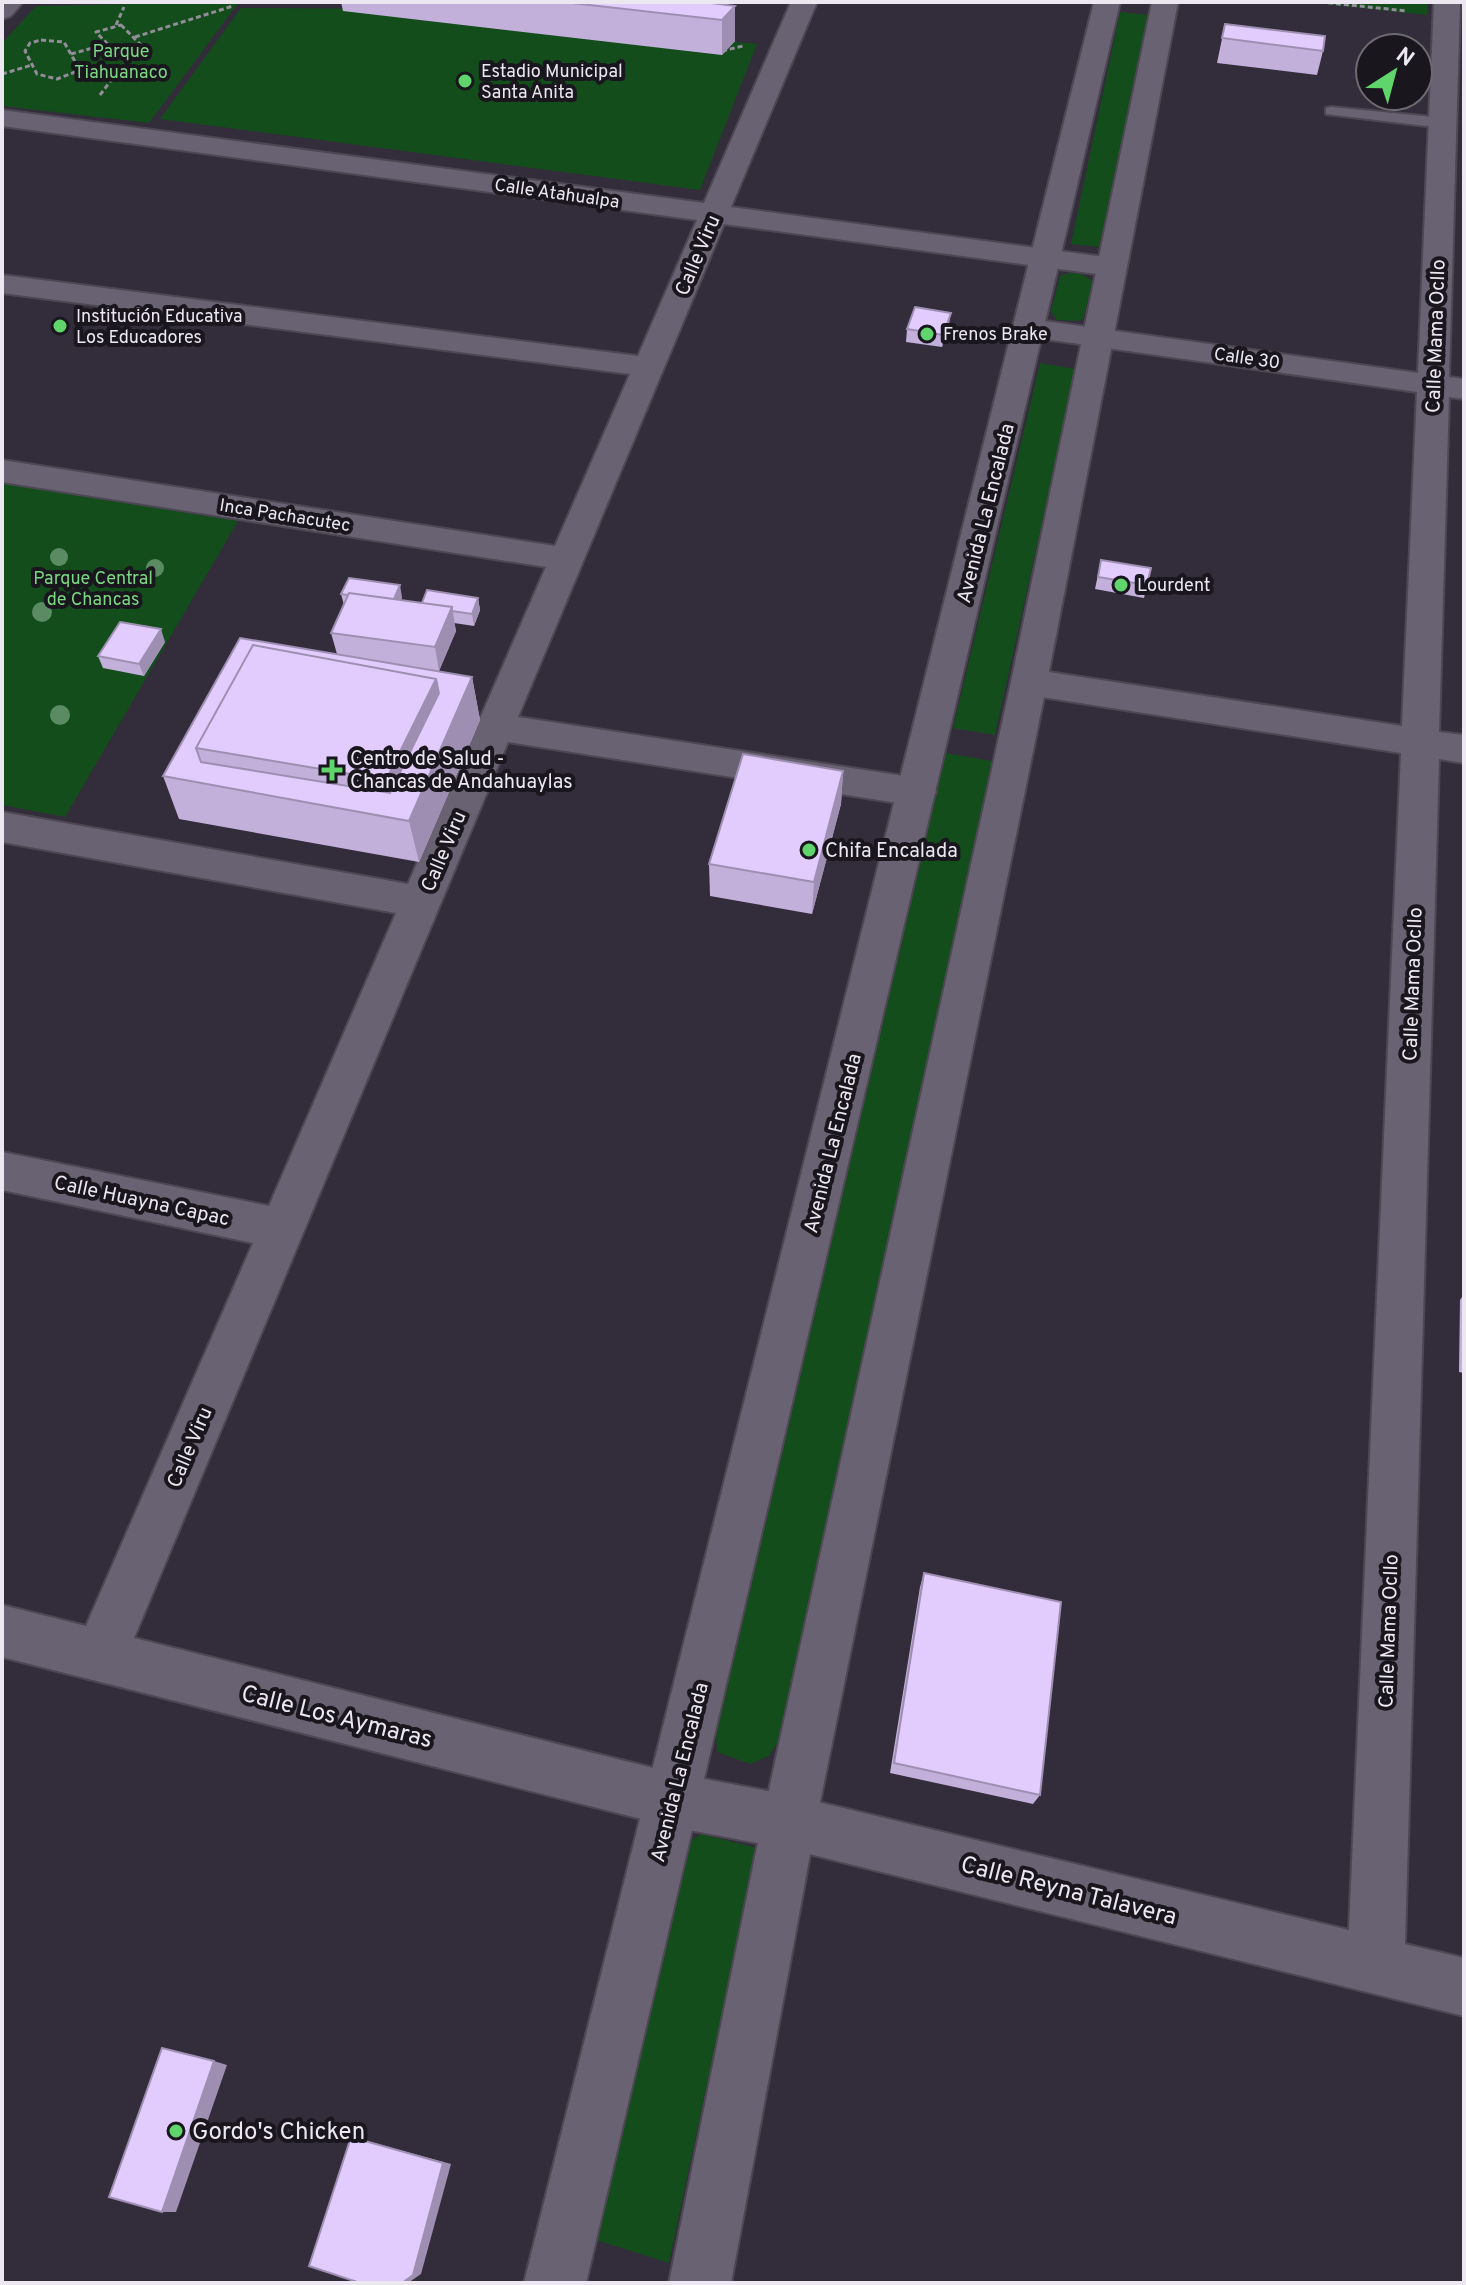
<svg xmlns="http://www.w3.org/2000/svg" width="1466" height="2285" viewBox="0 0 1466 2285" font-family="Overpass,sans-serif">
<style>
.green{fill:#144d1c}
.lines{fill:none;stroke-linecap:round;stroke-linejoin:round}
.lane-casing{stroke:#4d4754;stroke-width:4}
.street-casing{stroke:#4d4754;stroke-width:4}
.secondary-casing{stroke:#4d4754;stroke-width:4}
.path{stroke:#938d99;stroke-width:3;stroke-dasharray:5 3;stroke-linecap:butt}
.lane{fill:#696272;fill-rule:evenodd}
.street{fill:#696272;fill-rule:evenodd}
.secondary{fill:#696272;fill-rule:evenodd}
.tree{fill:#5b8b62}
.wall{fill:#c2afda}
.shaded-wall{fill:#9e8fb2}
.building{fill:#e2ccfe;stroke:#9e8fb2;stroke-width:2;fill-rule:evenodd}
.poi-dot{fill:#5fd56b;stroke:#19161d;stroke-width:3}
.labels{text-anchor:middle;stroke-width:8;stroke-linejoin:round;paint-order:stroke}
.far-park-label{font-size:18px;fill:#7bd882;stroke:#19161d}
.far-poi-label{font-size:18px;fill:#ece7f1;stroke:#19161d;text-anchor:start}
.far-street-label{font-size:18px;fill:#ece7f1;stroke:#19161d}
.street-label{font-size:20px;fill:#ece7f1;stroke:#19161d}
.poi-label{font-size:20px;fill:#ece7f1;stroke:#19161d;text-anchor:start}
.near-street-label{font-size:24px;fill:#ece7f1;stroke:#19161d}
.near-poi-label{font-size:24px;fill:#ece7f1;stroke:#19161d;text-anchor:start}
</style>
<rect width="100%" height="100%" fill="#332c3b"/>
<path class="green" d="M239,2L149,123L2,106V43L36,6Z
M1307,2H1428L1427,15Z
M241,8L434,9L757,44L700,190L160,119Z
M1120,12L1148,15L1099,247L1071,244Z
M1069,273L1081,274L1093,281L1083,319L1077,321L1057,320L1051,311L1060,276Z
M1040,363L1076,369L995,735L953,728Z
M2,483L238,521L65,817L2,805Z
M945,753L992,761L780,1739L769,1756L750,1764L717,1752L716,1732Z
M701,1834L757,1848L669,2263L596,2240L689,1842Z"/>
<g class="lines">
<g class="lane-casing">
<path id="lane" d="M1331,107L1443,118L1451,123L1443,128L1326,114V108Z"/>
</g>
<g class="street-casing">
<path id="street" d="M2,2H23L11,16L2,19Z
M791,2H817L731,207L1112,258L1123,261L1127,267L1123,273L1112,276L724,224L518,717L917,778L931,782L936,792L931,802L917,806L508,742L134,1638L673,1773L789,1795L1349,1930L1401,753L1029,695L1016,691L1011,682L1016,673L1029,669L1402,726L1417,392L1030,337L1019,335L1015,328L1019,321L1030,319L1418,373L1434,2H1460L1449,377L1464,379V399L1449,397L1439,732L1464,735V763L1439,759L1405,1944L1464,1958V2016L789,1849L673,1827L2,1657V1605L86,1626L253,1243L2,1190V1152L269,1206L396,913L2,842V812L408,884L546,567L2,482V460L555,546L630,374L2,293V275L638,356L697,220L2,126V110L704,203Z"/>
</g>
<g class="secondary-casing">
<path id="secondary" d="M1094,2H1120L586,2283H524Z
M1152,2H1178L1047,682L816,1822L731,2283H669L762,1822L1011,682Z"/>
</g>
<path class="path" d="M1320,2L1407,11
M116,25L124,7
M121,25L146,50L120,57L96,32Z
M135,37L233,6
M41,40L64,42L77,65L75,72L57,79L37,74L25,51L30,43Z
M722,51L743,46
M71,54L107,44
M2,74L32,65
M100,95L130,55"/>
<use href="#lane" class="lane"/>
<use href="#street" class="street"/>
<use href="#secondary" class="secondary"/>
</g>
<g class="tree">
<circle cx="59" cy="557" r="9"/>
<circle cx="155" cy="568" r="9"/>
<circle cx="42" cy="612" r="10"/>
<circle cx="60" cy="715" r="10"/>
</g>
<path class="wall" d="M341,2H703L735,6V41L722,55L343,11Z
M1225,24L1323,51L1317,75L1217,63Z
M949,325L942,347L906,342L907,329Z
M1101,560L1147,585L1144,598L1095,589Z
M341,594L402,597L401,600L422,603L478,598L480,610L474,626L454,623L456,631L439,671L472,677L480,720L419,862L179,819L163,776L240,638L337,654L331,633L344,605Z
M165,642L144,676L103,668L98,656Z
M843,771L841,804L812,914L710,896L709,864Z
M1464,1294V1373L1459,1372L1460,1300Z
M924,1573L1040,1795L1033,1804L890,1773L920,1587Z"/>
<path class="shaded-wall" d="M735,6V41L722,55V20Z
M951,313L949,325L942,347L943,335Z
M400,585L402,597L395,614L393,601Z
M478,598L480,610L474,626L472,614Z
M452,607L456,631L439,671L435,647Z
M161,629L165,642L144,676L139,664Z
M472,677L480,720L419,862L409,821L396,818L386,780L436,679Z
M843,771L841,804L812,914L814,882Z
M214,2061L227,2065L176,2212H162Z
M351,2137L451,2164L421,2274L408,2283H402Z"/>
<path class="building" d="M563,2H703L735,6L722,20Z
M1225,24L1325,36L1323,51L1222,38Z
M915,307L951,313L943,335L907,329Z
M1101,560L1151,568L1147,585L1098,577Z
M349,578L400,585L394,599L349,593L348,595L341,594Z
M427,590L478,598L472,614L452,611V607L422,603Z
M349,593L452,607L435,647L331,633Z
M120,622L161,629L139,664L98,656Z
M240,638L472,677L409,821L163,776ZM253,645L436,679L439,693L390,793L201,762L196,748Z
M253,645L436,679L386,780L196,748Z
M743,754L843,771L814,882L709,864Z
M924,1573L1061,1602L1040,1795L894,1763Z
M162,2048L214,2061L162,2212L109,2197Z
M351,2137L443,2163L413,2275L402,2283H360L309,2266Z"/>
<g class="poi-dot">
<circle cx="465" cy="81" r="8"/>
<circle cx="60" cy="326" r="8"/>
<circle cx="927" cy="334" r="8"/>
<circle cx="1121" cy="585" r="8"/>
<path d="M328 758h8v8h8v8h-8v8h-8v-8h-8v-8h8z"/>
<circle cx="809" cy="850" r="8"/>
<circle cx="176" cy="2131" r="8"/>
</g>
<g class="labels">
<g class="far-park-label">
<text x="121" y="57">Parque<tspan x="121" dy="21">Tiahuanaco</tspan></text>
<text x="93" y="584">Parque Central<tspan x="93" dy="21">de Chancas</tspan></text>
</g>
<g class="far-poi-label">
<text x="481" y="77">Estadio Municipal<tspan x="481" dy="21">Santa Anita</tspan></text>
<text x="76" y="322">Institución Educativa<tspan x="76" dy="21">Los Educadores</tspan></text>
<text x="943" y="340">Frenos Brake</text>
<text x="1137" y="591">Lourdent</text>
</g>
<g class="far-street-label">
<text transform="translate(557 193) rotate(8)" y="6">Calle Atahualpa</text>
<text transform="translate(1247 358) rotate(8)" y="6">Calle 30</text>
<text transform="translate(285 515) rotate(9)" y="6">Inca Pachacutec</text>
</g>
<g class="street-label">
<text transform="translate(697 255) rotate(-67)" y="7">Calle Viru</text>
<text transform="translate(1435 336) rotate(-88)" y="7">Calle Mama Ocllo</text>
<text transform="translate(985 513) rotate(-76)" y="7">Avenida La Encalada</text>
<text transform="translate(443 851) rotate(-67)" y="7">Calle Viru</text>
<text transform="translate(1412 984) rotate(-88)" y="7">Calle Mama Ocllo</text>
<text transform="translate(832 1143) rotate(-76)" y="7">Avenida La Encalada</text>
<text transform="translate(142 1200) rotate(12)" y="7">Calle Huayna Capac</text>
<text transform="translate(189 1447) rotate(-67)" y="7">Calle Viru</text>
<text transform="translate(1388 1631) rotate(-88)" y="7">Calle Mama Ocllo</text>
<text transform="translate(679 1772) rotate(-76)" y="7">Avenida La Encalada</text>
</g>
<g class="poi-label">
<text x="350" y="765">Centro de Salud -<tspan x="350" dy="23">Chancas de Andahuaylas</tspan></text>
<text x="825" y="857">Chifa Encalada</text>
</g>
<g class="near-street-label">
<text transform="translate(337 1716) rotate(14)" y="8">Calle Los Aymaras</text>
<text transform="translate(1069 1890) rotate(14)" y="8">Calle Reyna Talavera</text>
</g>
<g class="near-poi-label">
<text x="192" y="2139">Gordo's Chicken</text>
</g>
</g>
<rect width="1466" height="2285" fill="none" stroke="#ece7f1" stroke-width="8"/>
<g transform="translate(1394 72) rotate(36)"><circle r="38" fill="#19161d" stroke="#6d6a72" stroke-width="2"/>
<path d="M0-6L14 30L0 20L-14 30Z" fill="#5fd56b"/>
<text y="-12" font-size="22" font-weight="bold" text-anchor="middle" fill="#ece7f1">N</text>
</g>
</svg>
